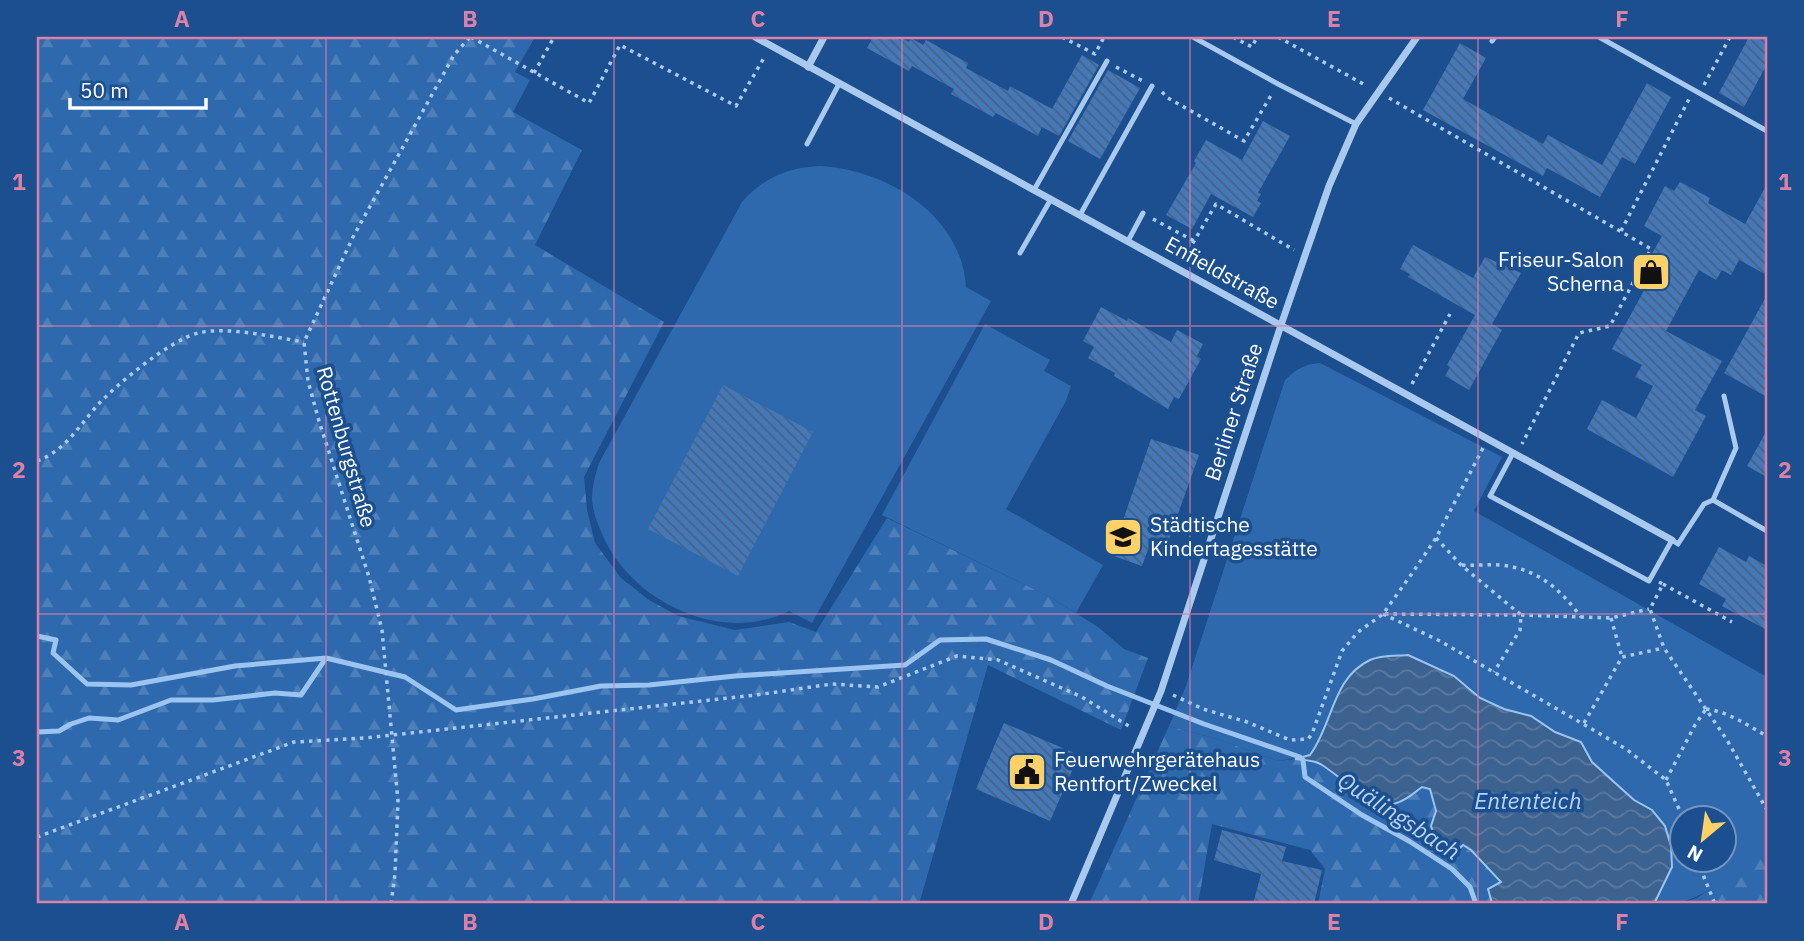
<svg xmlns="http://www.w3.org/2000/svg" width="1804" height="941" viewBox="0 0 1804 941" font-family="'IBM Plex Sans',sans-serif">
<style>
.green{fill:#2e69ad;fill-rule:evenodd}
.forest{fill:url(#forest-firs)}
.water{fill:url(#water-waves);stroke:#9cc4f0;stroke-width:2}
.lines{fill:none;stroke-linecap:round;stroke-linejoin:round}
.stream{stroke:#9cc4f0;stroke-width:5}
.building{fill:url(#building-back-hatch)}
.path{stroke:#a9c9ee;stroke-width:3.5;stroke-dasharray:3.5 5;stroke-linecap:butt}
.service{stroke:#a9c9ee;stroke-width:5}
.minor{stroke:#a9c9ee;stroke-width:7}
.grid{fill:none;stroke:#dd80a5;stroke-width:2;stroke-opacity:0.55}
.labels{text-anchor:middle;stroke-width:7;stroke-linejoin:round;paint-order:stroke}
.poi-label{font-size:21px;fill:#fff;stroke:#1b4f8f;text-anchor:start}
.street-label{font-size:21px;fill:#fff;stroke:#1b4f8f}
.water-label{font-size:23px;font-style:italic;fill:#b5d3f5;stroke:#1b4f8f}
.neatline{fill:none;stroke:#dd80a5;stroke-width:2.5}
.grid-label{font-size:23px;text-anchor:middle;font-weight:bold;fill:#dd80a5}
</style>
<defs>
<pattern id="forest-firs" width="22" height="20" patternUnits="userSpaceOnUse" patternTransform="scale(1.75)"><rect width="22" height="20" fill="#2e69ad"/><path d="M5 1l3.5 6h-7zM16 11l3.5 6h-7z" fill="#4d80b9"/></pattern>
<pattern id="water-waves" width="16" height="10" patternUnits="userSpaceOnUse" patternTransform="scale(1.75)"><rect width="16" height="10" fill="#3c6290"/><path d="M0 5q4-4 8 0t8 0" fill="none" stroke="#597aa1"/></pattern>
<pattern id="building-back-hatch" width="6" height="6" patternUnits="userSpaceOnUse" patternTransform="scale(1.75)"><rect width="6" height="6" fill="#4478b7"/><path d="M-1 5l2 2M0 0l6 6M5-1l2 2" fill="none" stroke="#486282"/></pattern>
</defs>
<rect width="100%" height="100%" fill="#1b4f8f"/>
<path class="green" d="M821,166C887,170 962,215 966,287L991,301L812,623L789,611C722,645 632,602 603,536C598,525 593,513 592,500C592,488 595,475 599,463L742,202C764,177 789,167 821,166Z
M985,324L1050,360L1044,371L1071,386L1066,401L1006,509L1103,565L1076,613L1048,596L882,515Z
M1320,363L1502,457L1474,511L1767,677V904L1714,887C1691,901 1680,904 1654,904L1672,867L1671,846L1665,826L1652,810L1634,800L1592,762L1581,742L1555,732L1530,716L1504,709L1480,698L1454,676L1408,656L1338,695L1321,740L1310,755L1278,761L1217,739L1169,726L1186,686L1285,380C1296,369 1305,364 1320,363ZM1682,818H1724V860H1682Z"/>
<path class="forest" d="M37,37H535L515,72L530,80L513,112L582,150L535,245L664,322L584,477L587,510L595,543L621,578L649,600L678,616L735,630L789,622L816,632L887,518L1048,596L1098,627L1124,649L1148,658L1121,730L988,665L919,904H37Z
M1169,726L1217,739L1278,761L1295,759L1319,763L1345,782L1374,800H1405L1422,787L1430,789L1436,811L1431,826L1453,855L1463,845L1471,850L1501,882L1492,902L1497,904H1318L1325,869L1310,850L1212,824L1198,904H1089Z
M1767,850V904H1679L1697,898Z"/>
<path class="water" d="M1408,655L1454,676L1480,698L1504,709L1531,716L1555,732L1581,742L1592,762L1634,800L1652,810L1665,826L1671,846L1672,867L1654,904L1492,903L1488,889L1501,882L1471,850L1463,845L1453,855L1435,838L1431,826L1436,811L1430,789L1422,787C1413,794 1405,801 1394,804C1371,808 1340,776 1322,765C1315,760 1303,760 1295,759L1310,755C1333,724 1332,678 1370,660C1380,655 1397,656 1408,655Z"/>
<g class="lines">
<path class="stream" d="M37,636L56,640L53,653L87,684L131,685L235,666L326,658
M37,732L59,731L71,724L89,718L118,720L171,700H213L275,693L301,695L326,658L405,677L456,710L533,699L601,686L649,685L735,676L905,665L940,640L986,639L1051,660L1107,686L1204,724L1300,757L1303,760L1305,777L1362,815L1409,841L1452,869L1470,887L1476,904"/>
</g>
<path class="building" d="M873,37H900L909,42L911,38L923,45L926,40L968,63L966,68L1008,91L1010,86L1052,109L1082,55L1099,65L1059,136L1042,127L1038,136L996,113L993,117L951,94L954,89L912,66L909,71L867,48Z
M1749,37H1767V64L1744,107L1719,93Z
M1460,43L1486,58L1463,99L1543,144L1548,135L1602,165L1647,83L1671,97L1635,164L1622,157L1600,197L1547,168L1543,176L1423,110Z
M1108,70L1140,88L1100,159L1068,141Z
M1263,121L1290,136L1258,193L1261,194L1257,201L1261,203L1253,217L1211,194L1192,229L1166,215L1196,163L1194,161L1206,140L1242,160Z
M1680,182L1710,198L1708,203L1745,224L1767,184V275L1739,260L1731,275L1722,270L1716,280L1699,270L1666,331L1722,361L1695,410L1706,416L1673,477L1587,429L1602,400L1636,418L1653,386L1635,377L1642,365L1612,349L1648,283L1644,280L1655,260L1650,257L1662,236L1644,226L1665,186L1674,191Z
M1413,245L1473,278L1485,257L1521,273L1492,324L1502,330L1469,390L1445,376L1450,367L1447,365L1475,315L1408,277L1410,274L1400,269Z
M1767,295V397L1724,373Z
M1101,307L1127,321L1128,318L1171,342L1177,330L1203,344L1197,356L1201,359L1179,399L1174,397L1168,409L1114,376L1115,373L1088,358L1094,347L1083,341Z
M723,385L813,432L738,576L648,529Z
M1767,430V477L1747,466Z
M1151,439L1199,455L1163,556L1148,550L1142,566L1111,555Z
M1719,547L1746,562L1749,556L1767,566V630L1722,606L1726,599L1699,584Z
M1004,723L1079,755L1050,821L976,789Z
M1222,830L1286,847L1282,861L1322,870L1314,904H1253L1261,874L1214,860Z"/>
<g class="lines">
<path class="path" d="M471,37L589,103L620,45L736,106L765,56
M1062,37L1095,54L1104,37
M1233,37L1252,47L1257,37
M1278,37L1367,86
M1116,67L1143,81
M534,73L554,37
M1704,85L1730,37
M1162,92L1168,98L1244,141L1273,92
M1389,98L1651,249L1610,326L1579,333L1522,444
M1153,219L1194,241
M1621,231L1689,99
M1184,258L1216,204L1294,250
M1412,384L1450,314
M37,461C64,451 77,429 95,408C114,386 170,340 198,333C228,326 273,337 304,342
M1436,538L1461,565L1521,615L1520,630L1494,672
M1462,565C1475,566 1488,564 1501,565C1538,569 1560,589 1581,617
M1659,582L1663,584L1650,609L1664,648L1727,740L1767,810
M1663,584L1732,622
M1383,614L1440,641L1626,749L1666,780L1683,818
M1385,614L1521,615L1611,618L1649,609
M1611,618L1622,657
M1173,695L1203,709L1247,722L1290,740L1308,739L1312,734L1342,651L1358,632L1383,614L1413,572L1436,538L1483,448
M1706,709C1729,712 1747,725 1767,736
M1584,723L1622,657L1664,648
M1666,780L1695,725L1706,709
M37,837L294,742L365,738L756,695L832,684L878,687L957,656L998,660L1082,697L1132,728
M1697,860L1715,904
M391,904L395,874L398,801L382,630L369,577L319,421L308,381L304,342L353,237L454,55L470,37"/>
<path class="service" d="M1193,37L1278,84L1356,124
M1599,37L1767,131
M1492,41L1495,37
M807,144L839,84
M1034,190L1107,61
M1080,215L1152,86
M1128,241L1143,213
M1020,253L1051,199
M1513,453L1490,496L1649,581L1672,540L1678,544L1704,504L1713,500L1736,448L1724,396
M1713,500L1767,531"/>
<path class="minor" d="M755,37L1672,540
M808,67L824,37
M1071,904L1161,691L1281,325L1329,186L1356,124L1417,37"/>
</g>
<path class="grid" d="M326,37V904M614,37V904M902,37V904M1190,37V904M1478,37V904M37,326H1767M37,614H1767"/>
<defs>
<g id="shop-square" transform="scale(2.0125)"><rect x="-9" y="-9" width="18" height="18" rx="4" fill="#ffd166" stroke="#1b4f8f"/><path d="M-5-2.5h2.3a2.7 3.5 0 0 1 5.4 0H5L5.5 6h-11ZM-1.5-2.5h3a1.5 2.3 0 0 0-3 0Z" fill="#111"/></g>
<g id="school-square" transform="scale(2.0125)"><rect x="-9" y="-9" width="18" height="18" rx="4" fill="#ffd166" stroke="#1b4f8f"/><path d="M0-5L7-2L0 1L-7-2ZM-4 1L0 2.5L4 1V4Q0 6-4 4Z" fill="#111"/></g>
<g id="civic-square" transform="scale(2.0125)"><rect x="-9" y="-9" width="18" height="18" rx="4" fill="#ffd166" stroke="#1b4f8f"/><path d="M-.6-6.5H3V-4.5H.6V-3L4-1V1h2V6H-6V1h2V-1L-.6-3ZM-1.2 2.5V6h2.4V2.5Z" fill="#111"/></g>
</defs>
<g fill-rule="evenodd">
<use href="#shop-square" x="1651" y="272"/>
<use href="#school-square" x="1123" y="537"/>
<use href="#civic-square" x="1027" y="772"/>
</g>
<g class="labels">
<g class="poi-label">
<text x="1624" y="267" text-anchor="end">Friseur-Salon<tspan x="1624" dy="24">Scherna</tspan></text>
<text x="1150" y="532">Städtische<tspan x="1150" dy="24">Kindertagesstätte</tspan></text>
<text x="1054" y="767">Feuerwehrgerätehaus<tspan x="1054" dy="24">Rentfort/Zweckel</tspan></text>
</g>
<g class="street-label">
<text transform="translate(1222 273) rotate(29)" y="7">Enfieldstraße</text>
<text transform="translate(1234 412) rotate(-72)" y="7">Berliner Straße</text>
<text transform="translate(346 447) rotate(74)" y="7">Rottenburgstraße</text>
</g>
<g class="water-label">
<text x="1528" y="809">Ententeich</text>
<text transform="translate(1399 816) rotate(33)" y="8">Quälingsbach</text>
</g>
</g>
<rect width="1804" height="941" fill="none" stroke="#1b4f8f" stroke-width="77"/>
<g transform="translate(1703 839) rotate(209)"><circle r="33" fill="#1b4f8f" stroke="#7695bc" stroke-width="2"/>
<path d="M0-5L12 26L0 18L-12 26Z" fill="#ffd166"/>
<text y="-10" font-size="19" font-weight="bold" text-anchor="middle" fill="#ffffff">N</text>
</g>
<path d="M70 98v10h136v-10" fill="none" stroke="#ffffff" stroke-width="3.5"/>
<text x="80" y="98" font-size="21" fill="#ffffff" stroke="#1b4f8f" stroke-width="5" paint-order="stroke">50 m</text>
<rect x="38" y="38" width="1728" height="864" class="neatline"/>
<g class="grid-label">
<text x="182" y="27">A</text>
<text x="470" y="27">B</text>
<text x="758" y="27">C</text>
<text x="1046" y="27">D</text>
<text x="1334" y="27">E</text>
<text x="1622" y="27">F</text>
<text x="19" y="190">1</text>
<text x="1785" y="190">1</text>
<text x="19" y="478">2</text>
<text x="1785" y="478">2</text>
<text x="19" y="766">3</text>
<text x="1785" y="766">3</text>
<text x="182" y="930">A</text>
<text x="470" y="930">B</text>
<text x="758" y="930">C</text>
<text x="1046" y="930">D</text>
<text x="1334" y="930">E</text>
<text x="1622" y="930">F</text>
</g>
</svg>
